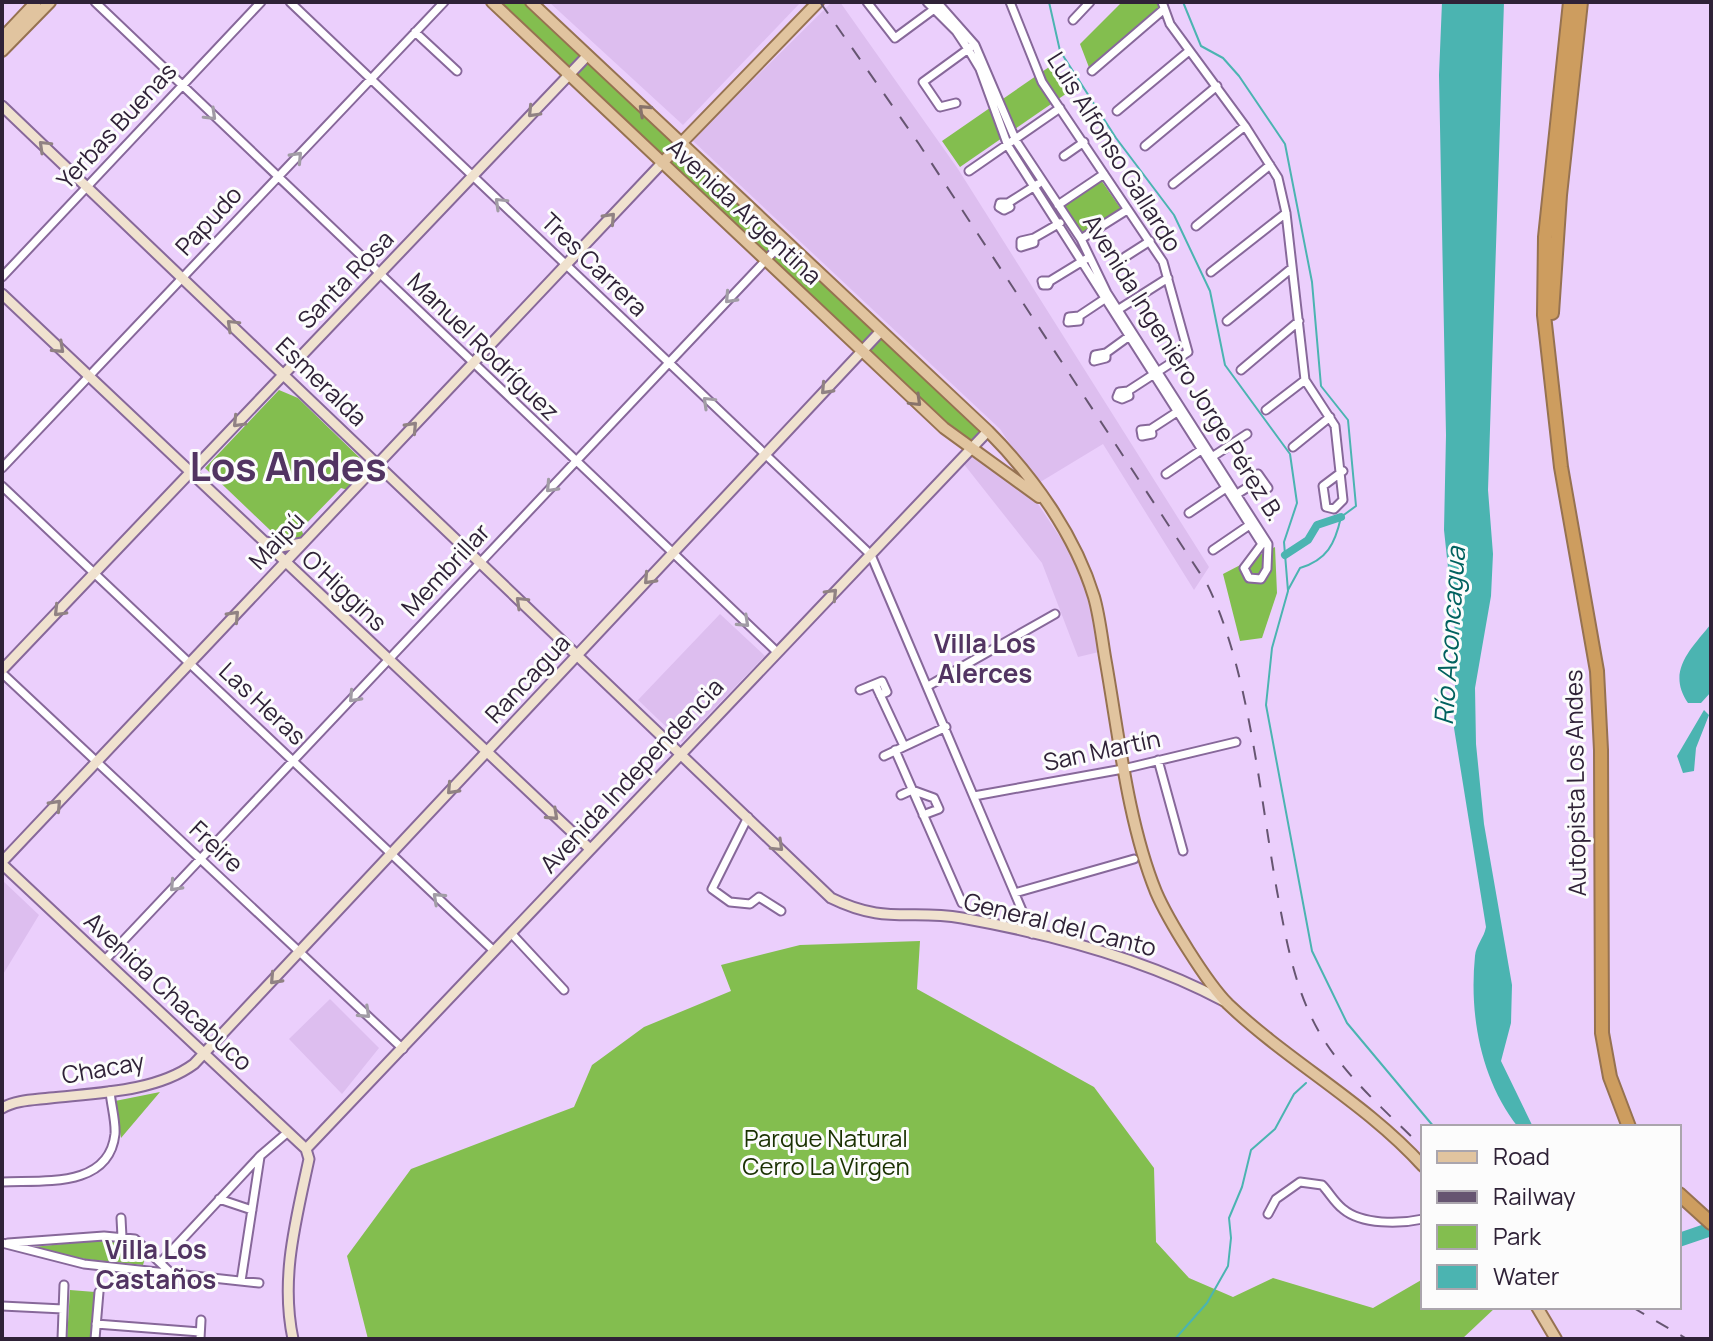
<svg xmlns="http://www.w3.org/2000/svg" width="1713" height="1341" viewBox="0 0 1713 1341" font-family="Manrope,sans-serif">
<style>
.built{fill:#ddbeef}
.green{fill:#83be4f}
.water{fill:#4bb4b1}
.lines{fill:none;stroke-linecap:round;stroke-linejoin:round}
.stream{stroke:#4bb4b1;stroke-width:2}
.canal{stroke:#4bb4b1;stroke-width:8}
.river{stroke:#4bb4b1;stroke-width:14}
.street-casing{stroke:#87689a;stroke-width:11}
.secondary-casing{stroke:#87689a;stroke-width:13}
.primary-casing{stroke:#967251;stroke-width:14}
.highway-casing{stroke:#967251;stroke-width:16}
.street{stroke:#fff;stroke-width:7}
.secondary{stroke:#f0e2cf;stroke-width:9}
.primary{stroke:#e1c49f;stroke-width:10}
.highway{stroke:#cd9d5f;stroke-width:12}
.rail{stroke:#665571;stroke-width:2;stroke-dasharray:14 14;stroke-linecap:butt}
.oneway{stroke:#88736b}
.oneway2{stroke:#908283}
.oneway3{stroke:#a19ca5}
.labels{text-anchor:middle;stroke-width:6;stroke-linejoin:round;paint-order:stroke}
.street-label{font-size:24px;fill:#2f2237;stroke:#fcfcfc}
.park-label{font-size:24px;fill:#1a3102;stroke:#fcfcfc}
.water-label{font-size:26px;font-style:italic;fill:#00615f;stroke:#fcfcfc}
.neighbourhood-label{font-size:26px;font-weight:bold;fill:#523462;stroke:#fcfcfc}
.town-label{font-size:40px;font-weight:bold;fill:#523462;stroke:#fcfcfc}
</style>
<rect width="100%" height="100%" fill="#ebcffc"/>
<path class="built" d="M549,2H801L683,125Z
M832,2H840L958,169L1209,567L1194,590L1103,444L1037,484L1000,429L692,140Z
M971,456L1036,501L1068,549L1088,597L1103,651L1078,657L1042,563L963,463Z
M720,614L765,656L682,742L638,700Z
M2,880L39,915L2,976Z
M330,999L379,1048L342,1094L289,1039Z"/>
<path class="green" d="M500,2H528L930,381L980,431L969,446Z
M1122,2H1157L1160,10L1090,70L1080,44Z
M1052,65L1070,91L960,167L942,141Z
M1101,180L1121,209L1083,235L1063,205Z
M279,390L298,398L362,460L357,479L348,490L341,488L301,529L304,536L285,544L273,541L271,531L205,468Z
M1275,547L1277,593L1262,638L1240,641L1223,574Z
M920,941L917,989L1094,1087L1154,1168L1156,1242L1189,1278L1233,1297L1273,1278L1373,1308L1423,1279V1307H1496L1462,1339H368L347,1256L411,1169L574,1107L592,1065L599,1060L644,1027L731,991L721,965L800,945Z
M160,1092L121,1138L115,1101Z
M102,1240L133,1243L146,1255L143,1265L85,1259L33,1247Z
M70,1290L95,1292L91,1339H67Z"/>
<path class="water" d="M1442,2H1504L1488,490L1493,554L1491,596L1475,688L1476,744L1484,824L1512,985L1511,1023L1501,1061L1533,1127H1518C1481,1080 1469,1016 1475,956C1476,945 1484,938 1486,927L1454,728L1456,642L1444,530L1446,435L1439,75Z
M1711,624V692L1701,703H1688C1666,671 1691,649 1711,624Z
M1704,710L1709,715L1696,748L1694,771L1683,773L1677,756Z"/>
<g class="lines">
<path class="stream" d="M1049,2L1060,51L1116,138L1174,215L1210,291L1225,365L1290,454L1297,503L1284,542L1288,591L1272,648L1266,705L1312,951L1347,1023L1434,1127
M1183,2L1201,46L1223,58L1239,76L1285,144L1312,282L1321,386L1348,420L1356,506L1341,517C1335,544 1327,560 1300,568L1288,590
M1175,1339L1207,1303L1228,1266L1231,1238L1229,1218L1242,1187L1251,1150L1275,1129L1294,1094L1306,1083"/>
<path class="canal" d="M1285,555L1308,540L1317,525L1341,517"/>
<path class="river" d="M1679,1240L1711,1229"/>
<g class="street-casing">
<path id="street" d="M95,2L777,652
M290,2L871,555L1032,934
M867,2L895,38L937,7
M927,2L956,31L968,49L980,69L1008,146L1262,544L1244,568L1249,578L1261,579L1267,569L1268,544L1107,293L1081,239L1016,141L975,45L937,2
M1010,2L1042,82L1163,262L1188,352L1128,391L1119,392L1117,397L1122,399L1129,396L1128,391
M1162,2L1170,24L1245,126L1278,178L1286,213L1305,380L1335,426L1343,500L1334,509L1326,507L1323,486L1343,471
M1073,20L1090,2
M415,32L457,71
M1092,71L1163,10
M956,103L940,107L923,82L971,47
M1117,111L1189,51
M1145,146L1217,86
M1064,156L1084,142
M969,171L1060,108
M1173,184L1245,126
M1008,203L1010,207L1004,210L999,207L1000,203H1008L1038,184
M1058,205L1104,174
M1196,226L1270,165
M1034,238V243L1021,247V241L1034,238L1060,223
M1081,239L1127,210
M1125,257L1150,241
M1211,272L1286,213
M2,277L261,2
M1050,281L1048,285H1043L1042,281H1050L1086,259
M1116,311L1168,278
M1079,316V321L1068,322L1069,317L1079,316L1103,300
M1227,321L1292,268
M1106,353V358L1094,361L1095,355L1106,353L1128,337
M1241,370L1299,321
M1266,410L1305,380
M1151,429L1152,434L1142,436L1141,430L1151,429L1177,412
M1293,447L1330,417
M2,468L444,2
M1166,474L1201,450L1212,457L1247,434
M1258,474L1268,488
M2,486L494,951
M1237,494L1261,479
M1189,513L1226,488
M1213,550L1251,524
M2,673L403,1049
M875,684L904,746
M928,686L1055,614
M860,690L882,681L887,692L880,695
M895,750L962,903
M884,756L946,727
M1158,760L1183,851
M901,795L912,790L934,798L939,809L923,815
M974,796L1123,769L1236,742
M748,817L712,889L730,902L750,904L759,897L781,911
M1015,893L1134,859
M511,933L564,990
M105,960L783,242
M2,1182C42,1180 109,1189 115,1134C116,1121 111,1105 110,1091
M219,1199L252,1210
M1268,1214L1276,1199L1300,1182L1322,1185C1329,1192 1334,1202 1343,1209C1362,1225 1400,1224 1423,1219
M121,1218L122,1237
M2,1243L84,1264L259,1283
M8,1243L104,1236L135,1239L172,1274
M161,1262L260,1156L288,1132
M241,1281L260,1157
M2,1306L63,1309
M96,1324L200,1332
M62,1339L64,1285
M95,1339L99,1292
M200,1339L201,1320"/>
</g>
<g class="secondary-casing">
<path id="secondary" d="M2,106L831,898C886,925 909,909 962,918C1051,934 1144,958 1224,1001
M2,294L590,849
M266,542L281,547L302,543
M2,670L587,56
M2,862L662,163
M2,864L306,1149
M2,1108C16,1100 34,1100 50,1098C96,1093 156,1092 194,1064L880,332
M306,1149L988,431
M293,1339C280,1278 296,1220 309,1159L306,1149"/>
</g>
<g class="primary-casing">
<path id="primary" d="M492,2L944,428L1039,497
M531,2L988,431C1033,476 1075,535 1094,597C1100,618 1102,641 1106,663C1119,737 1128,823 1156,892C1168,920 1207,983 1228,1004C1289,1062 1366,1103 1423,1166
M2,38L36,2
M2,51L50,2
M662,163L818,2
M1537,1307L1556,1339"/>
</g>
<g class="highway-casing">
<path id="highway" d="M1570,2L1545,237L1544,315L1561,467L1597,671L1601,750L1602,1033L1610,1077L1629,1127
M1552,313L1560,195L1581,2
M1679,1194L1711,1223"/>
</g>
<use href="#street" class="street"/>
<use href="#secondary" class="secondary"/>
<use href="#primary" class="primary"/>
<use href="#highway" class="highway"/>
<path class="rail" d="M820,2L919,144L1207,584C1249,668 1260,797 1277,891C1286,939 1294,987 1318,1030C1344,1076 1386,1111 1423,1148
M1632,1307L1687,1339"/>
</g>
<defs><path id="oneway-chevron" d="M-2-3.5L2.5 0L-2 3.5" fill="none" stroke-width="1.6" stroke-linecap="round" stroke-linejoin="round" transform="scale(2)"/></defs>
<g class="oneway">
<use href="#oneway-chevron" transform="translate(644 110) rotate(-137)"/>
<use href="#oneway-chevron" transform="translate(916 401) rotate(44)"/>
</g>
<g class="oneway2">
<use href="#oneway-chevron" transform="translate(533 112) rotate(134)"/>
<use href="#oneway-chevron" transform="translate(44 146) rotate(-136)"/>
<use href="#oneway-chevron" transform="translate(610 218) rotate(-47)"/>
<use href="#oneway-chevron" transform="translate(232 325) rotate(-136)"/>
<use href="#oneway-chevron" transform="translate(59 348) rotate(43)"/>
<use href="#oneway-chevron" transform="translate(826 389) rotate(133)"/>
<use href="#oneway-chevron" transform="translate(238 422) rotate(134)"/>
<use href="#oneway-chevron" transform="translate(412 427) rotate(-47)"/>
<use href="#oneway-chevron" transform="translate(649 579) rotate(133)"/>
<use href="#oneway-chevron" transform="translate(832 594) rotate(-46)"/>
<use href="#oneway-chevron" transform="translate(521 602) rotate(-136)"/>
<use href="#oneway-chevron" transform="translate(59 611) rotate(134)"/>
<use href="#oneway-chevron" transform="translate(234 616) rotate(-47)"/>
<use href="#oneway-chevron" transform="translate(452 789) rotate(133)"/>
<use href="#oneway-chevron" transform="translate(56 805) rotate(-47)"/>
<use href="#oneway-chevron" transform="translate(553 815) rotate(43)"/>
<use href="#oneway-chevron" transform="translate(778 846) rotate(44)"/>
<use href="#oneway-chevron" transform="translate(275 979) rotate(133)"/>
</g>
<g class="oneway3">
<use href="#oneway-chevron" transform="translate(211 115) rotate(44)"/>
<use href="#oneway-chevron" transform="translate(297 157) rotate(-47)"/>
<use href="#oneway-chevron" transform="translate(500 203) rotate(-136)"/>
<use href="#oneway-chevron" transform="translate(730 298) rotate(133)"/>
<use href="#oneway-chevron" transform="translate(708 402) rotate(-136)"/>
<use href="#oneway-chevron" transform="translate(551 487) rotate(133)"/>
<use href="#oneway-chevron" transform="translate(744 622) rotate(43)"/>
<use href="#oneway-chevron" transform="translate(354 697) rotate(133)"/>
<use href="#oneway-chevron" transform="translate(175 886) rotate(133)"/>
<use href="#oneway-chevron" transform="translate(438 898) rotate(-137)"/>
<use href="#oneway-chevron" transform="translate(365 1013) rotate(43)"/>
</g>
<g class="labels">
<g class="street-label">
<text transform="translate(117 126) rotate(-47)" y="8">Yerbas Buenas</text>
<text transform="translate(1114 152) rotate(58)" y="8">Luis Alfonso Gallardo</text>
<text transform="translate(744 212) rotate(43)" y="8">Avenida Argentina</text>
<text transform="translate(209 221) rotate(-47)" y="8">Papudo</text>
<text transform="translate(594 265) rotate(44)" y="8">Tres Carrera</text>
<text transform="translate(346 280) rotate(-46)" y="8">Santa Rosa</text>
<text transform="translate(483 347) rotate(44)" y="8">Manuel Rodríguez</text>
<text transform="translate(1183 368) rotate(58)" y="8">Avenida Ingeniero Jorge Pérez B.</text>
<text transform="translate(321 382) rotate(44)" y="8">Esmeralda</text>
<text transform="translate(277 541) rotate(-47)" y="8">Maipú</text>
<text transform="translate(446 570) rotate(-47)" y="8">Membrillar</text>
<text transform="translate(344 591) rotate(43)" y="8">O'Higgins</text>
<text transform="translate(528 679) rotate(-47)" y="8">Rancagua</text>
<text transform="translate(262 704) rotate(43)" y="8">Las Heras</text>
<text transform="translate(1102 751) rotate(-12)" y="8">San Martín</text>
<text transform="translate(632 776) rotate(-47)" y="8">Avenida Independencia</text>
<text transform="translate(1576 783) rotate(-91)" y="8">Autopista Los Andes</text>
<text transform="translate(216 847) rotate(43)" y="8">Freire</text>
<text transform="translate(1060 925) rotate(14)" y="8">General del Canto</text>
<text transform="translate(168 992) rotate(43)" y="8">Avenida Chacabuco</text>
<text transform="translate(103 1069) rotate(-10)" y="8">Chacay</text>
</g>
<g class="park-label">
<text x="826" y="1147">Parque Natural<tspan x="826" dy="28">Cerro La Virgen</tspan></text>
</g>
<g class="water-label">
<text transform="translate(1450 636) rotate(-86)" y="9">Río Aconcagua</text>
</g>
<g class="neighbourhood-label">
<text x="985" y="653">Villa Los<tspan x="985" dy="30">Alerces</tspan></text>
<text x="156" y="1259">Villa Los<tspan x="156" dy="30">Castaños</tspan></text>
</g>
<g class="town-label">
<text x="288" y="481">Los Andes</text>
</g>
</g>
<rect width="1713" height="1341" fill="none" stroke="#2f2237" stroke-width="8"/>
<rect x="1421" y="1125" width="260" height="184" fill="#fcfcfc" stroke="#aaa5ad" stroke-width="2"/>
<rect x="1437" y="1151" width="40" height="12" fill="#e1c49f" stroke="#aaa5ad" stroke-width="2"/>
<text x="1493" y="1165" font-size="24" fill="#2f2237">Road</text>
<rect x="1437" y="1191" width="40" height="12" fill="#665571" stroke="#aaa5ad" stroke-width="2"/>
<text x="1493" y="1205" font-size="24" fill="#2f2237">Railway</text>
<rect x="1437" y="1225" width="40" height="24" fill="#83be4f" stroke="#aaa5ad" stroke-width="2"/>
<text x="1493" y="1245" font-size="24" fill="#2f2237">Park</text>
<rect x="1437" y="1265" width="40" height="24" fill="#4bb4b1" stroke="#aaa5ad" stroke-width="2"/>
<text x="1493" y="1285" font-size="24" fill="#2f2237">Water</text>
</svg>
